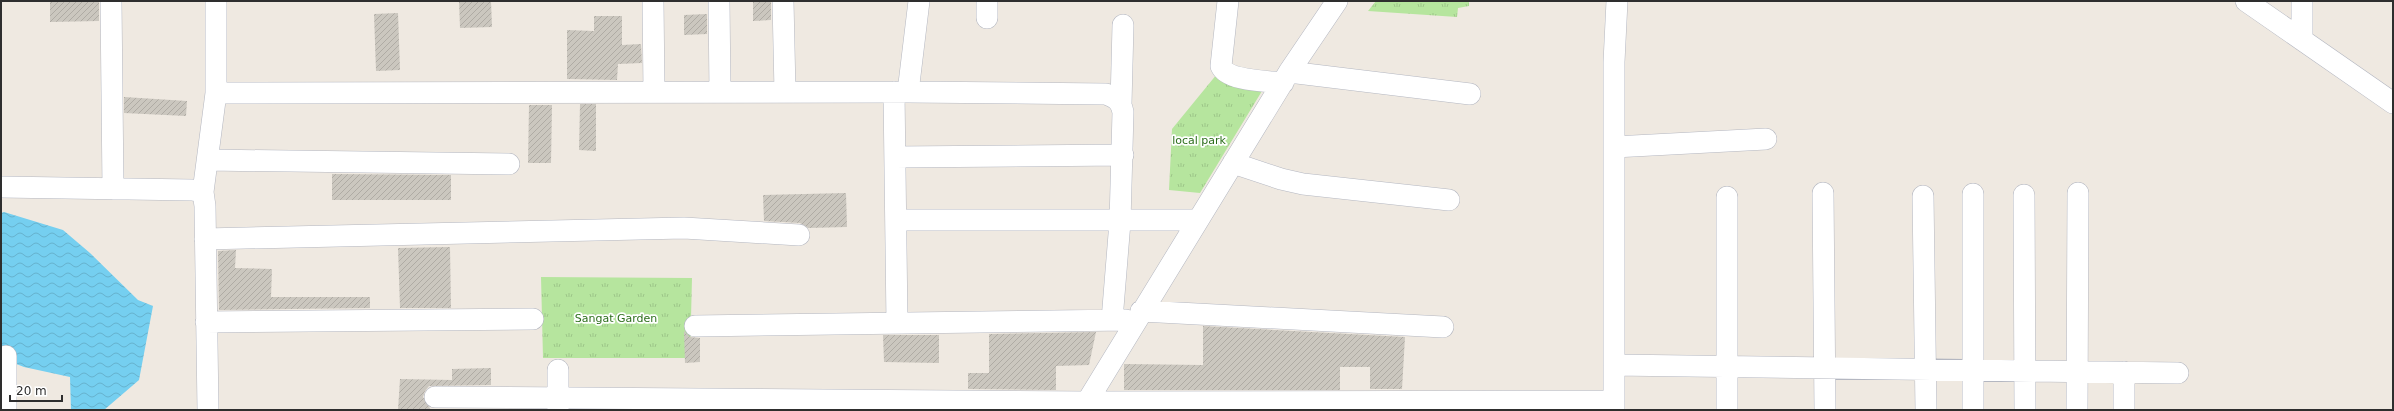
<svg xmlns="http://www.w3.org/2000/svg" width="2394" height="411" viewBox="0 0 2394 411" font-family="'DejaVu Sans',sans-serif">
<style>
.park{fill:url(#park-tufts)}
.water{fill:url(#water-waves)}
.building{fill:url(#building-hatch)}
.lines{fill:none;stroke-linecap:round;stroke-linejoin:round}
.minor-casing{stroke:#b4b7c1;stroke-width:22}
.minor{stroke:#fff;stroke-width:21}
.labels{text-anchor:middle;stroke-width:3.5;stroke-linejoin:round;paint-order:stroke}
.park-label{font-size:11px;fill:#2c6e1b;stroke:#fff}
</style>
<defs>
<pattern id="park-tufts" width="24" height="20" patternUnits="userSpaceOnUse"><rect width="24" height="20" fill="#b6e59e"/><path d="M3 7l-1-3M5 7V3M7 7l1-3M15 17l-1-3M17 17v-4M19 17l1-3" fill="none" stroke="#9dc588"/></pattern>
<pattern id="water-waves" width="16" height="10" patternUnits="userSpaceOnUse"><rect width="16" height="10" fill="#75cff0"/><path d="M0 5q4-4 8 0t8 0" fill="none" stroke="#66b2ce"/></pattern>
<pattern id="building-hatch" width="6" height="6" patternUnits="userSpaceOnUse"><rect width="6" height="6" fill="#cbc7bf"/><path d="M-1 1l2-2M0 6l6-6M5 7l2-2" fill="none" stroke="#afaba4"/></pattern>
</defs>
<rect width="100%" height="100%" fill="#efe9e1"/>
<path class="park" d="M1376,1H1469V6L1458,8L1457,17L1368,11Z
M1217,74L1262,91L1200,193L1169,190L1172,129Z
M541,277L692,278L690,358H543Z"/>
<path class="water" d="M4,212L63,230L90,253L138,300L153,306L139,380L104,410H71L70,377L24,367L1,358V213Z"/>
<path class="building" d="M50,1H99V21L50,22Z
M459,1H491L492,27L460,28Z
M771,1V20L753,21V2Z
M398,13L400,70L376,71L374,14Z
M707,14V34L684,35V15Z
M594,16H622V45L641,44L642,63L618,64L617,80L567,79V30L594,31Z
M124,97L187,101L186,116L124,113Z
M580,104H596V151L579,150Z
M529,105H552L551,163H528Z
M332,174L451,175V200H332Z
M846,193L847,227L808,228L800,223L764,221L763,195Z
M450,247L451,308H400L398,248Z
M236,250L235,268L272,269L271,297H370V308L219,310L218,251Z
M1203,326L1405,337L1402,389H1370V367H1340V390H1124V364L1203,365Z
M684,331L690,337L700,338V362L685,363Z
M1096,332L1089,365L1056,366V390L968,389V373H989V334Z
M883,335H939V363L884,362Z
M491,368V385L429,386L425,391L423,397L431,410H398L400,379L452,380V369Z"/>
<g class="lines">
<g class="minor-casing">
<path id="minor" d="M111,1L113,189
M653,1L654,92
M719,1L720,92
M783,1L785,92
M1228,1L1221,66C1227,81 1268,81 1283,83
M2246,1L2393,103
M987,18V1
M2302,40V1
M1289,72L1470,94
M894,92L897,323
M908,92L919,1
M216,93L908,92L1106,94C1116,98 1121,101 1123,112L1120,222L1112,320
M1121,104L1123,25
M1614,147L1766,139
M895,157L1123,155
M208,160L509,164
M1233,163L1281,179L1303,184L1449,200
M1,187L192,190L203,192L205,206L208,410
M203,192L216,93V1
M1823,193L1825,410
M2024,195L2025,410
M1923,196L1926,410
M896,220H1198
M205,239L684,228L799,235
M1141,311L1443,327
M206,322L533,319
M695,326L1126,320
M1614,365L2178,373
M558,370V410
M2124,372V410
M435,397L1086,402L1614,401
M6,410V356
M1082,410L1289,72L1337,1
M1614,410V62L1617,1
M1727,410V197
M1973,410V194
M2077,410L2078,193"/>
</g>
<use href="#minor" class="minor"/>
</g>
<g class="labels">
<g class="park-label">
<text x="1199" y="144">local park</text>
<text x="616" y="322">Sangat Garden</text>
</g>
</g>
<rect width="2394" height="411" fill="none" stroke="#2e2e2e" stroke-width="4"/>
<path d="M10 395v6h52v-6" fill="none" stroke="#2e2e2e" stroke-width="2"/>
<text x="16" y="395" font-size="12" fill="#2e2e2e" stroke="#ffffff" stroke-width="3" paint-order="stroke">20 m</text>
</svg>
